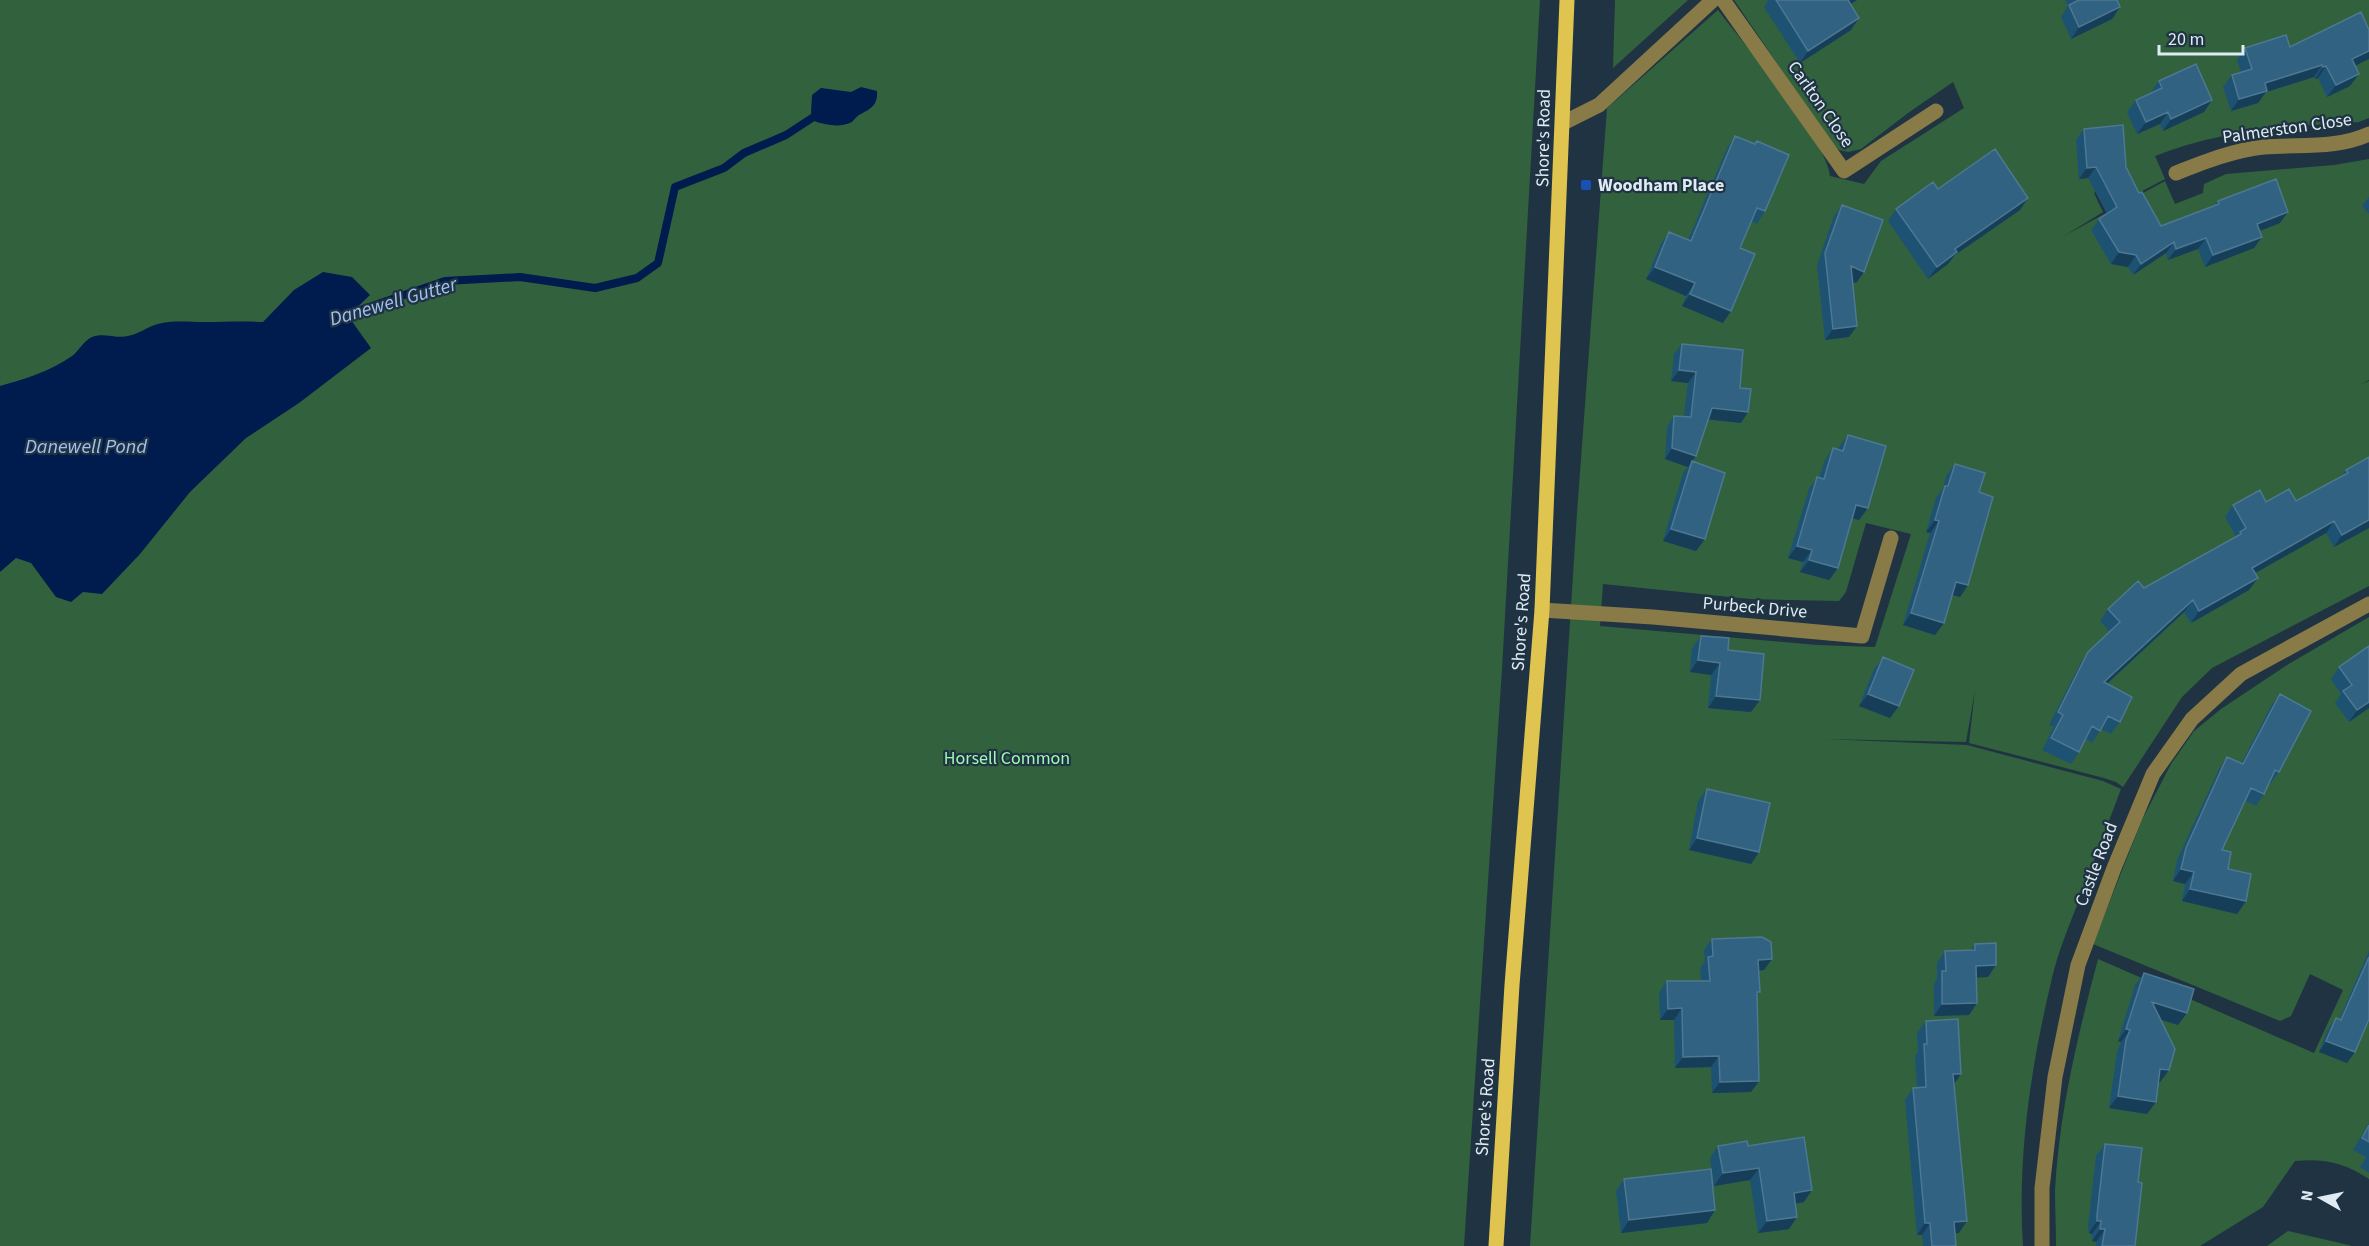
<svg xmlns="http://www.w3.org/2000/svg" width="2369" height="1246" viewBox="0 0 2369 1246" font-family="'Source Sans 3',sans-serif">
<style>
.green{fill:#31623d;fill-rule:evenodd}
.water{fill:#001b4e}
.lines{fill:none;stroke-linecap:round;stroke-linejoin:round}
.stream{stroke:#001b4e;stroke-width:8}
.minor{stroke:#887b47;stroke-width:15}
.major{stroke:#dfc450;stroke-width:15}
.wall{fill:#1e5273}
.shaded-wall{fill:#163e59}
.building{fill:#326281;stroke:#4d7893;stroke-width:1.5}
.transit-dot{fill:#1a4fb4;stroke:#203342;stroke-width:2}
.labels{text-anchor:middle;stroke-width:4.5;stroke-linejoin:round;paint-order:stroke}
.street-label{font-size:18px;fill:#dfebf4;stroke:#203342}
.poi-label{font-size:18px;font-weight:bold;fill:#dfebf4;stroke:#203342;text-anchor:start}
.park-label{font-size:18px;fill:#9ffab2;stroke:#203342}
.water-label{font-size:20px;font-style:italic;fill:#a1c1f2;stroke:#203342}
</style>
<rect width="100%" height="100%" fill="#203342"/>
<path class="green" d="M0,0H1540L1502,669L1464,1246H0Z
M1615,0H1688L1613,68Z
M1734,0H2369V118L2359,122C2288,127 2221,129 2155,156L2165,179L2129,198L2119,179L2094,193L2103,212L2064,236L2165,181L2175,204L2203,193L2204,184L2226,174L2334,165L2369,159V380L2361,384L2369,381V586L2212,668L2182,697L2123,787L2116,782L2104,778L1969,743L1975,690L1966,742L1824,739L1967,745L2103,781L2121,789C2107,826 2093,863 2079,900C2069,926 2058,952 2052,978C2031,1066 2017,1156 2023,1246H1530L1577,513L1607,108L1718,10C1743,43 1827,141 1830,176L1864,184L1881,161L1964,108L1953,82L1908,113L1861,149L1848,152L1839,150L1832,144ZM1866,523L1911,534L1875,647L1817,645L1600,626L1603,584L1750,599L1839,601L1846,592Z
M2369,617V1179C2345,1163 2324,1158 2295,1161L2263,1207L2200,1246H2056C2056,1228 2055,1209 2055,1191C2059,1112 2078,1035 2098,959L2314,1053L2343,990L2310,974L2291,1016L2280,1021L2093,944L2142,820L2171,764L2194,731L2221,709L2287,665Z
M2288,1231L2353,1246H2267Z"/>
<path class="water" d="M861,87L877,91C878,106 870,109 859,115C856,117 854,120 852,122C841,128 825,125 814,121L811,113L812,95L821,88L851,92Z
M323,272L352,277L370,295L348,316L371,348L299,403L246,438L190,492L140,554L102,594L83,592L71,602L56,597L31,563L16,558L0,572V386C25,379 51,371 72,356C79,351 83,341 92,337C103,332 117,339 128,336C139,334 147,327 158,324C172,320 189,322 204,322C224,322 243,321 263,322L294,290Z"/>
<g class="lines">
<path class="stream" d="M337,318L445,281L520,277L595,288L637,278L658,263L675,187L724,168L744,153L786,135L812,118"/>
<path class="minor" d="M1723,0L1844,171L1936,111
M1563,123L1599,105L1713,0
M2176,173C2204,162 2234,150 2264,147C2300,144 2336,149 2369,134
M1542,610L1653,617L1862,636L1891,538
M2042,1246V1188L2055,1077L2078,965L2114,868L2153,774L2192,719L2241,674L2369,604"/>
<path class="major" d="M1496,1246L1512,985L1542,610L1567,0"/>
</g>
<path class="wall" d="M1768,0H1857L1851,4V30L1800,63L1764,7Z
M2065,0H2117L2120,7L2112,19L2071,39L2061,17L2068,6Z
M2290,47L2355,66L2350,86L2327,97L2318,78L2315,79L2314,77L2266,92L2258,103L2231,111L2223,87L2232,75L2241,72L2237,60L2245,48Z
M2159,81L2204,112L2163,131L2160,124L2137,134L2127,112L2136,100L2150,93Z
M2084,129L2126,167L2139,193L2161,226L2215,206L2218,201L2280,223L2260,231L2254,248L2205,267L2198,249L2168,260L2166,253L2133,275L2128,267L2111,264L2091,230L2099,219L2107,214L2088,178L2079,179L2076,140Z
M1735,136L1754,144L1757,141L1765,211L1757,224L1751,221L1740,248L1723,323L1682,306L1686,296L1646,279L1661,244L1669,232L1688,240L1727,148Z
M1938,189L2020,210L1955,255L1948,264L1928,279L1888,221L1896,209Z
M2369,197V214L2362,206Z
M1842,205L1864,272L1856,283L1853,282L1849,337L1825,340L1817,265L1834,216Z
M1682,344L1740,388L1741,423L1708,419L1692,461L1696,551L1663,541L1683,473L1688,467L1665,459L1667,427L1674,416H1684L1688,383L1671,381L1674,354Z
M1848,435L1859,520L1852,518L1838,568L1829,580L1800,572L1803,562L1788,558L1809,489L1817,477L1819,478L1825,460L1833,448L1838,450L1839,447Z
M2369,457V528L2334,547L2326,533L2255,573L2249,590L2191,623L2184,612L2107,684L2120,722L2111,734L2101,729L2092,743L2086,739L2079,752L2071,764L2042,750L2054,727L2049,725L2080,664L2088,652L2110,632L2100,621L2108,609L2236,537L2225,517L2233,505L2266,502L2296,501L2341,477L2346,470Z
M1955,464L1979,492L1968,585L1960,597L1952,595L1944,623L1935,635L1903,625L1930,533L1926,532L1936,498L1943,488L1946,476Z
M1701,636L1728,650L1751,712L1708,708L1711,675L1690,672L1692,648Z
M2369,646V708L2349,722L2335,703L2341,694L2331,679L2339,667Z
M1883,657L1890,718L1859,706L1874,669Z
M2280,694L2279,772L2270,784L2269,783L2264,794L2256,806L2245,801L2222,850L2228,869L2246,901L2237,914L2182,901L2185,884L2173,881L2177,860L2219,769L2227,757L2241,764L2271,706Z
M1707,789L1759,852L1751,864L1689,850L1698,801Z
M1712,939L1772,959L1764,970L1759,971L1760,992L1757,996L1759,1081L1751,1092L1712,1093L1711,1067L1675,1068L1674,1020H1660L1659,993L1667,981H1701L1700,968L1705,962L1704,950Z
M1975,944L1988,977H1977V1003L1969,1015L1934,1016V984L1937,978V963L1945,951L1971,950Z
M2369,951V1022L2364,1029L2347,1063L2319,1052L2328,1029L2336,1018L2339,1020Z
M2144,973L2178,1025L2161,1020L2169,1070L2160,1082H2158L2147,1114L2109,1108L2117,1052L2121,1042L2118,1041L2135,985Z
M1926,1021L1954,1085L1959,1233H1955L1956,1246H1923L1922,1235H1917L1905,1100L1913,1088L1917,1087L1915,1056L1918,1052L1917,1033Z
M2369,1123V1173L2360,1167L2366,1157L2353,1150Z
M2105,1144L2138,1182L2135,1246H2096V1242L2092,1241V1234L2089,1233L2088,1227L2096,1156Z
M1718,1146H1748L1804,1202L1795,1204L1789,1229L1758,1233L1750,1180L1714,1186L1710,1158Z
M1624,1179L1715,1210L1707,1223L1621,1233L1616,1191Z"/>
<path class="shaded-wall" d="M1847,0H1857L1839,11Z
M2120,7L2112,19L2071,39L2079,27Z
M1859,18L1851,30L1800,63L1808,51Z
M2369,51V59L2343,72L2352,59Z
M2322,65L2314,77L2266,92L2258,103L2231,111L2239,99L2265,83Z
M2326,66L2318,78L2315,79L2323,67Z
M2359,74L2350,86L2327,97L2336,85Z
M2212,100L2204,112L2163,131L2171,119Z
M2168,112L2160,124L2137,134L2146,122Z
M2096,167L2088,178L2079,179L2087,168Z
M2028,198L2020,210L1955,255L1948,264L1928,279L1937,267L1955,249Z
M2288,212L2280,223L2249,235L2257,224Z
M2262,237L2254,248L2205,267L2213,255Z
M2206,238L2198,249L2168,260L2176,249Z
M2174,242L2166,253L2133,275L2141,264Z
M2119,252L2136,255L2128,267L2111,264Z
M1851,266L1864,272L1856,283L1843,278Z
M1655,267L1695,283L1686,296L1646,279Z
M1690,294L1731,311L1723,323L1682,306Z
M1857,326L1849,337L1825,340L1833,329Z
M1679,370L1696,372L1688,383L1671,381Z
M1712,408L1748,412L1741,423L1704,419Z
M1672,448L1696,456L1688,467L1665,459Z
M1856,505L1868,508L1859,520L1848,517Z
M1935,520L1939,521L1930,533L1926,532Z
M2369,520V528L2334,547L2342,535Z
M2334,521L2326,533L2243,580L2252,568Z
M1671,529L1705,539L1696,551L1663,541Z
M1797,546L1812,550L1803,562L1788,558Z
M1809,560L1838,568L1829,580L1800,572Z
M2258,578L2249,590L2191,623L2199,611Z
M1956,582L1968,585L1960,597L1948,594Z
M2193,600L2184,612L2096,694L2104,682Z
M1911,613L1944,623L1935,635L1903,625Z
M1698,660L1720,663L1711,675L1690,672Z
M1868,694L1899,706L1890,718L1859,706Z
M1716,696L1760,700L1751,712L1708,708Z
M2369,702V708L2349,722L2357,710Z
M1697,838L1759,852L1751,864L1689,850Z
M2181,869L2194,872L2185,884L2173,881Z
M2190,889L2246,901L2237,914L2182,901Z
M1772,959L1764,970L1750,971L1758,960Z
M1996,965L1988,977L1968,978L1976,966Z
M2152,1002L2187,1013L2178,1025L2143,1014Z
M1977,1003L1969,1015L1934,1016L1942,1004Z
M1682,1008L1674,1020H1660L1668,1009Z
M2126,1029L2130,1030L2121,1042L2118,1041Z
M2326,1041L2355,1052L2347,1063L2319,1052Z
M1719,1056L1711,1067L1675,1068L1683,1057Z
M2160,1069L2169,1070L2160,1082L2151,1081Z
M1953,1074H1961L1953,1086Z
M1759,1081L1751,1092L1712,1093L1720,1082Z
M2118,1096L2156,1102L2147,1114L2109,1108Z
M1759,1168L1750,1180L1714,1186L1723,1173Z
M1812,1190L1804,1202L1785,1205L1794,1193Z
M1715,1210L1707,1223L1621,1233L1629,1220Z
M1797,1217L1789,1229L1758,1233L1767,1221Z
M1967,1221L1959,1233L1946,1234L1954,1222Z
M2097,1221H2101L2092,1234L2089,1233Z
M1925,1223H1930L1922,1235H1917Z
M2100,1229H2105L2096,1242L2092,1241Z"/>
<path class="building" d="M1776,0H1848L1859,18L1808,51Z
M2079,0H2117L2120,7L2079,27L2069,5Z
M2361,12L2369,30V51L2352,59L2359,74L2336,85L2326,66L2323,67L2322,65L2265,83L2267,91L2239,99L2232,75L2252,69L2245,48L2286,35L2290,47Z
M2196,64L2212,100L2171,119L2168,112L2146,122L2136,100L2162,88L2159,81Z
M2123,125L2126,167L2139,193L2142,192L2161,226L2219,204L2218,201L2276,179L2288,212L2257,224L2262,237L2213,255L2206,238L2176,249L2174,242L2141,264L2136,255L2119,252L2099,219L2117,207L2096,167L2087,168L2084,129Z
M1735,136L1755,144L1757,141L1789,155L1765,211L1757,208L1740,248L1755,254L1731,311L1690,294L1695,283L1655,267L1669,232L1691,241Z
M1995,149L2028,198L1955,249L1957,252L1937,267L1896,209L1933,182L1938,189Z
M1842,205L1883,220L1864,272L1851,266L1857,326L1833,329L1825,253Z
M1682,344L1743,350L1740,388L1751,389L1748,412L1712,408L1696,456L1672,448L1674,416L1691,417L1696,372L1679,370Z
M1848,435L1886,446L1868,508L1856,505L1838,568L1809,560L1812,550L1797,546L1817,477L1824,479L1833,448L1843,451Z
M2369,457V520L2342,535L2334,521L2252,568L2258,578L2199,611L2193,600L2104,682L2132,697L2120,722L2108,716L2100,731L2092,726L2079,752L2051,738L2063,715L2058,712L2088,652L2120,622L2108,609L2138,581L2144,588L2241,534L2240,532L2246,528L2233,505L2260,490L2266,502L2289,489L2296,501L2348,473L2346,470Z
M1692,461L1725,473L1705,539L1671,529Z
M1955,464L1985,473L1979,492L1993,497L1968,585L1956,582L1944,623L1911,613L1939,521L1935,520L1945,486H1948Z
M1701,636L1729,638L1728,650L1764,654L1760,700L1716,696L1720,663L1698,660Z
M2369,646V702L2357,710L2343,691L2352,685L2339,667Z
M1883,657L1914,670L1899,706L1868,694Z
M2280,694L2311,711L2279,772L2275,770L2264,794L2251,788L2222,850L2231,852L2228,869L2251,874L2246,901L2190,889L2194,872L2181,869L2186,848L2227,757L2243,764Z
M1707,789L1770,803L1759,852L1697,838Z
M1762,937L1771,942L1772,959L1758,960L1760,992H1757L1759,1081L1720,1082L1719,1056L1683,1057L1682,1008L1668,1009L1667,981H1710L1708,957L1713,956L1712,939Z
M1996,943V965L1976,966L1977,1003L1942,1004V971H1946L1945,951L1975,950V944Z
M2369,957V1019L2355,1052L2326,1041L2336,1018L2341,1020Z
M2144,973L2194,989L2187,1013L2152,1002L2175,1049L2169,1070L2160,1069L2156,1102L2118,1096L2126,1040L2130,1030L2126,1029Z
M1958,1019L1961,1074H1953L1967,1221L1954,1222L1956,1246H1932L1930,1223H1925L1913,1088L1926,1087L1924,1044H1927L1926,1021Z
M2369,1125V1142L2362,1138Z
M1804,1137L1812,1190L1794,1193L1797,1217L1767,1221L1759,1168L1723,1173L1718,1146L1747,1141L1748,1146Z
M2105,1144L2142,1148L2138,1182L2142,1183L2135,1246H2102L2105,1229H2100L2101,1221H2097V1215Z
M1711,1169L1715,1210L1629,1220L1624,1179Z"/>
<rect class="transit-dot" x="1580" y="179" width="12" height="12" rx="3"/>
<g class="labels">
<g class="street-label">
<text transform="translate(1821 104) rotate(55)" y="6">Carlton Close</text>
<text transform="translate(2287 128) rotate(-8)" y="6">Palmerston Close</text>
<text transform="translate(1543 138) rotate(-89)" y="6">Shore's Road</text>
<text transform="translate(1755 607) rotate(5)" y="6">Purbeck Drive</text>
<text transform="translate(1521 622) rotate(-86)" y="6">Shore's Road</text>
<text transform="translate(2096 864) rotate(-69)" y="6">Castle Road</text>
<text transform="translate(1485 1107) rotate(-86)" y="6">Shore's Road</text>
</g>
<g class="poi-label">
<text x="1598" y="191">Woodham Place</text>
</g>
<g class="park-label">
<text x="1007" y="764">Horsell Common</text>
</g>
<g class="water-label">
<text transform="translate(393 301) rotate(-16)" y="7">Danewell Gutter</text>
<text x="86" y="453">Danewell Pond</text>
</g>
</g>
<g transform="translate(2321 1198) rotate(279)" stroke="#203342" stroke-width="4.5" paint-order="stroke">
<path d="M0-4.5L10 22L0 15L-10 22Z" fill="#dfebf4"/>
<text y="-9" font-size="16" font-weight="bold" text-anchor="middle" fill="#dfebf4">N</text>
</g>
<path d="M2159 45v9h84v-9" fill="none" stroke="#dfebf4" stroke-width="3"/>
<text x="2168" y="45" font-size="18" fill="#dfebf4" stroke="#203342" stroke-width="4.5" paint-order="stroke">20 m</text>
</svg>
